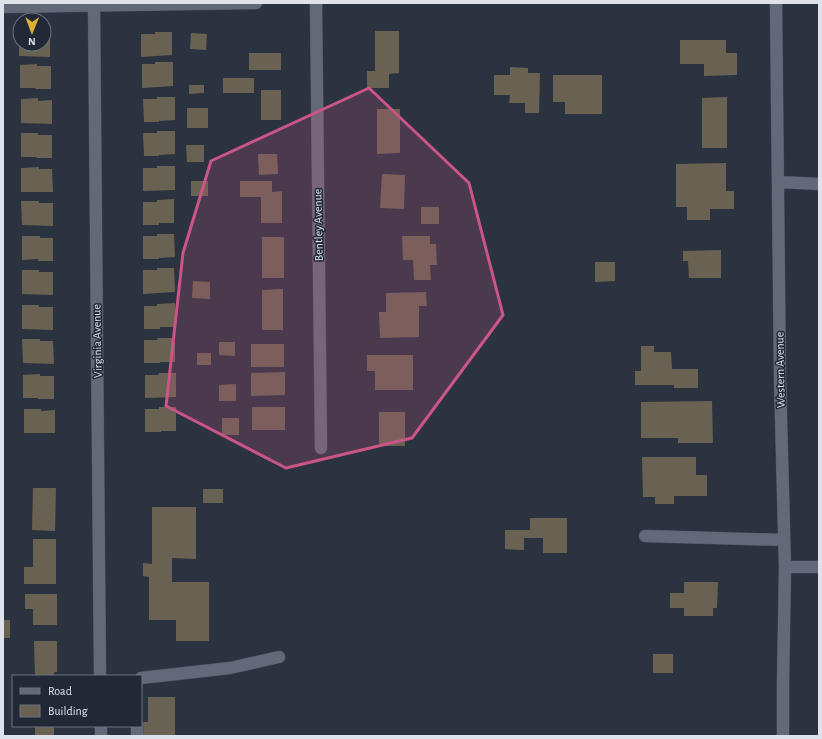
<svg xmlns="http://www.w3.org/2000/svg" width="822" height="739" viewBox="0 0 822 739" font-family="'Alegreya Sans',sans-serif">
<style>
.building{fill:#696152}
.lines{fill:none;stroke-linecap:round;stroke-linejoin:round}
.minor-casing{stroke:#484f5a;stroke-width:13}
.minor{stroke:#626a79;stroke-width:12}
.marked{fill:#ca5586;fill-opacity:0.2;stroke:#ca5586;stroke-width:3;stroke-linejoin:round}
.labels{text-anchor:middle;stroke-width:3;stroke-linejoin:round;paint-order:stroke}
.street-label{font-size:12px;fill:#dde2eb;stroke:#222936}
</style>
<rect width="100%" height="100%" fill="#2c3340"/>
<path class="building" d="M375,31H399V73L389,74V88H367V71H375Z
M155,32H172V55L141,57V34H155Z
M191,33L207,34L206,50L190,49Z
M44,34H50V57L19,56V44H44Z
M680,40H726V53H737V75L704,76V64H680Z
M249,53H281V70H249Z
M155,62H173V86L142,88V64H155Z
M37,64V66H51V89H36L35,88H20V65Z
M510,67L528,68V73H540L539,113H525V103H509L510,95H494V75H510Z
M553,75H602V114H565V102H553Z
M223,78H254V93H223Z
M189,85H204V93L189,94Z
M261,90H281V120H261Z
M157,97H175V120L159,121V122H144L143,99H157Z
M727,97V148H702V98Z
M38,98V101L52,100V124L21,123V99Z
M187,108H208V128H187Z
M377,109H400V153L377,154Z
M157,131H175V154L159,155V156H144L143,133H157Z
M21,133H38V135H52V158H37L36,157H21Z
M186,145H204V162H187Z
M258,154H277L278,174L259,175Z
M726,163V191H734V209H710V220H687V207H676V164Z
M157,166H175V190L143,191V168H157Z
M39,167V169H52L53,192H21V168Z
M382,174L405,175L404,209L380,208Z
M191,181H208V196H191Z
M240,181H272V192L282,191V223H261V197H240Z
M174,199V223H159V225H143V202H157V200Z
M21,201H39V203H53V226L22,225Z
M421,207H439V224H421Z
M157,234H174L175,257L159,258V259H143V236H157Z
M22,236H40V238H53V261H38V259L22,260Z
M402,236H430V244H436L437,265H430L431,280H414L413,260H403Z
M262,237H284V278H262Z
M721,250V278H689L688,261H683V251Z
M595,262H615V281L595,282Z
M157,268H174L175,292L143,294V270H157Z
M22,270H39V272H53V295L22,294Z
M193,281L210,282V299L192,298Z
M283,289V330H262V290Z
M426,292L427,306H419V337L380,338L379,312H386V293Z
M175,303V327H160V329H144V306H157V304Z
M22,305H39V307H53V330L22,329Z
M157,338H175V362H160V363H144V340H158Z
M22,339H40V341H53L54,364L23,363Z
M219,342H235V356L219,355Z
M251,344H284V367H251Z
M641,346H654V352H671L672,369H698V388H674V385H635V371H641Z
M197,353H211V365H197Z
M367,355H413V390H375V371H367Z
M285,372V395L251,396V373Z
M159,373H176V397L145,398V375H158Z
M40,374V376H54V399H38V398H23V375Z
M236,384V401H219V385Z
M712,401L713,443H678V438H641V402Z
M159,407H176V431H161V432H145V409H159Z
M252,407H285V430H252Z
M24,409H41V411L55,410V433H24Z
M379,412H405V446H379Z
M222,418H239V435H222Z
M642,457H696V475H707V496H674V504H655V497H643Z
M33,488H56L55,531L32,530Z
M203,489H223V503H203Z
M152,507H196V559L172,558V582H209V641H176V620H149V577L143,576V563L152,564Z
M530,518H567V553H543V538H524V550L505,549V530H530Z
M33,539H56V584H24V567H33Z
M684,582H718L717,608H713V616H684V608H670V593H684Z
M25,594H57V625H33V609H25Z
M3,620H10V638H3Z
M34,641H57V672H54V676H35Z
M653,654H673V673H653Z
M148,697H175V736H143V722H148Z
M35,726H54V736H35Z"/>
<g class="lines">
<g class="minor-casing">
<path id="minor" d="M316,3L321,448
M776,3L780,380L785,567L783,685V736
M94,5L100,676
M3,7L256,3
M778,182L819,184
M645,536L784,540
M785,567H819
M141,678L230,668L279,657
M101,726V736
M137,736V726"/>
</g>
<use href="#minor" class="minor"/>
</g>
<path class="marked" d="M369,88L469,183L503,315L412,438L286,468L166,406L183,253L211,161Z"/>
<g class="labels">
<g class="street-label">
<text transform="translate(318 225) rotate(-91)" y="4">Bentley Avenue</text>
<text transform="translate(97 341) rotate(-91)" y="4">Virginia Avenue</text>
<text transform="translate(780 370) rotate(-91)" y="4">Western Avenue</text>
</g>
</g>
<rect width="822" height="739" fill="none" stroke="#dde2eb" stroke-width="8"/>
<rect x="12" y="675" width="130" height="52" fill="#222936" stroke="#6d737e"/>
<rect x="20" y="688" width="20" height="6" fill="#626a79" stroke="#6d737e"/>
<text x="48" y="695" font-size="12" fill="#dde2eb">Road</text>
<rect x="20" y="705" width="20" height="12" fill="#696152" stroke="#6d737e"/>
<text x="48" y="715" font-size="12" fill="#dde2eb">Building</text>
<g transform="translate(32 32) rotate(181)"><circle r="19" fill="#222936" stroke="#6d737e"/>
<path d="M0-3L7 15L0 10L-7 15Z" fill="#dfb034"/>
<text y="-6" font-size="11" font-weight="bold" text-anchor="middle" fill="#dde2eb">N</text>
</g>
</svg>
